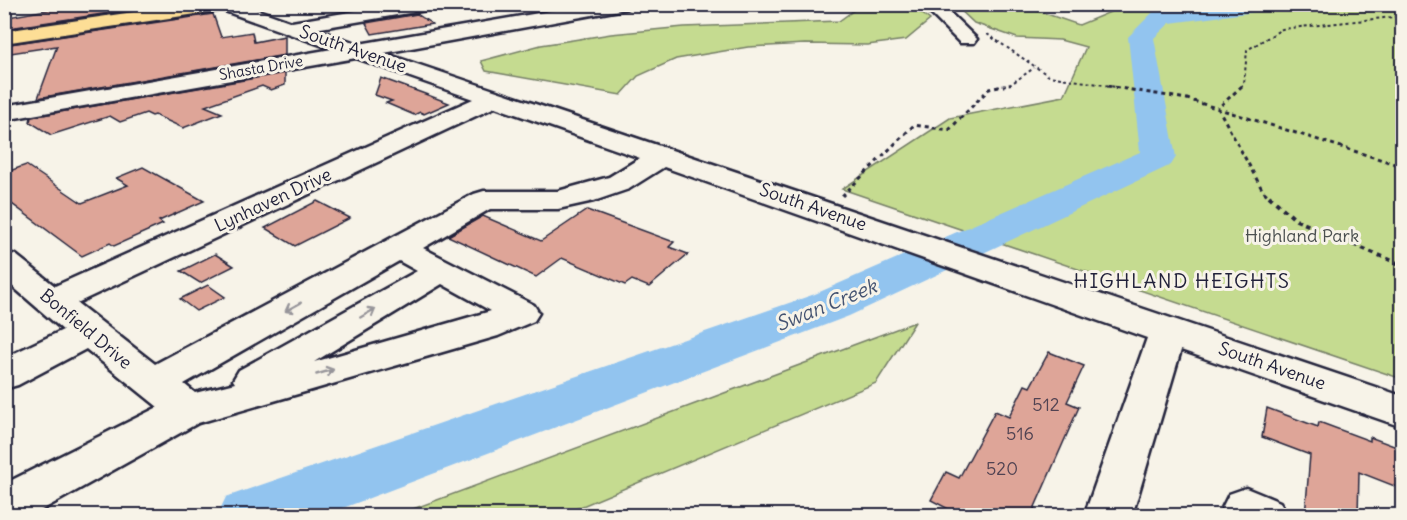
<svg xmlns="http://www.w3.org/2000/svg" width="1407" height="520" viewBox="0 0 1407 520" font-family="Delius,sans-serif">
<style>
.green{fill:#c5db90;stroke:#747e66;stroke-width:1.5}
.lines{fill:none;stroke-linecap:round;stroke-linejoin:round}
.river{fill:#92c4ef;fill-rule:evenodd}
.building{fill:#dea598;stroke:#22223b;stroke-width:1.5}
.minor-casing{stroke:#22223b;stroke-width:5}
.major-casing{stroke:#22223b;stroke-width:5}
.path-far2{stroke:#22223b;stroke-width:2;stroke-dasharray:3 3;stroke-linecap:butt}
.path-far1{stroke:#22223b;stroke-width:3;stroke-dasharray:4 4;stroke-linecap:butt}
.path{stroke:#22223b;stroke-width:4;stroke-dasharray:4.5 4.5;stroke-linecap:butt}
.minor{fill:#f7f3e8;fill-rule:evenodd}
.major{fill:#fdde96;fill-rule:evenodd}
.oneway{stroke:#97959a}
.labels{text-anchor:middle;stroke-width:6;stroke-linejoin:round;paint-order:stroke}
.far-street-label{font-size:15px;fill:#22223b;stroke:#f7f3e8}
.street-label{font-size:18px;fill:#22223b;stroke:#f7f3e8}
.park-label{font-size:18px;fill:#4b5050;stroke:#f7f3e8}
.near-number-label{font-size:18px;fill:#514352}
.neighbourhood-label{font-size:20px;letter-spacing:1.5px;fill:#22223b;stroke:#f7f3e8}
.water-label{font-size:20px;font-style:italic;fill:#445371;stroke:#f7f3e8}
</style>
<rect width="100%" height="100%" fill="#f7f3e8"/>
<filter id="ink" filterUnits="userSpaceOnUse"><feTurbulence type="fractalNoise" baseFrequency=".0167" numOctaves="2"/><feDisplacementMap in="SourceGraphic" scale="12" xChannelSelector="R" yChannelSelector="G"/><feConvolveMatrix kernelMatrix="1 2 1 2 8 2 1 2 1" color-interpolation-filters="sRGB"/></filter>
<g filter="url(#ink)">
<path class="green" d="M861,5H911L930,20L906,40L867,45L805,44L748,47L676,59L638,76L621,95L486,71L481,61L541,45L611,34L684,27L839,21Z
M955,5H1038L1029,8L1079,25L1127,5H1402V379L842,189L950,118L1064,96L1086,47L1060,40L1017,38L974,23Z
M915,322L876,383L561,515H397Z"/>
<g class="lines">
<path class="river" d="M1202,4H1274L1270,9L1262,11L1170,23L1154,38L1176,157L1171,165L849,316L322,516H217L226,497L815,294L1140,152L1128,37L1153,12Z"/>
</g>
<path class="building" d="M79,4H169L9,28L8,17Z
M213,14L221,37L252,32L254,42L285,36V55L38,98L57,46L11,53L10,44Z
M417,14L432,24L372,34L366,23Z
M285,73V85L271,90L262,86L205,106L222,113L183,128L155,115L152,116L146,113L120,122L110,116L51,135L30,122L31,117Z
M381,78L425,94L449,103L424,114L420,112L414,115L386,103L392,101L375,95Z
M26,165L82,203L128,185L116,178L143,167L204,201L159,221L163,224L114,246L110,243L82,256L4,198V173Z
M317,201L350,218L295,246L265,228Z
M587,210L674,242L669,247L688,254L649,287L632,280L625,285L562,258L536,277L448,236L483,216L541,241Z
M215,254L234,266L200,283L181,271Z
M208,285L225,297L196,311L180,299Z
M1049,352L1084,366L1067,402L1079,407L1031,516H962L931,500L946,472L959,478L995,411L1009,417L1025,385L1030,387Z
M1267,408L1318,427L1319,422L1370,441V437L1402,449V489L1359,472L1358,516H1305L1310,455L1262,437Z"/>
<g class="lines">
<g class="minor-casing">
<path id="minor" d="M213,4H241L292,22L396,4H441L432,9L315,29L359,44L591,4H634L625,9L384,53L1402,396V427L1181,350L1132,516H1084L1147,338L664,167L629,189L594,201L558,209H490L423,248L534,305L539,313L534,321L498,336L198,423L31,516H4V484L158,407L86,349L18,385L4,389V358L63,330L4,279V252L16,255L55,286L473,99L356,58L4,120V106L332,49L216,8ZM495,107L640,158L609,177L558,191H484L474,194L155,364L77,303ZM399,261L417,271L239,370L233,380L235,383L195,393L184,384ZM442,284L491,311L314,362Z
M921,4H941L977,39L974,43H960Z
M1246,488L1280,502L1287,516H1226L1222,508L1229,494Z"/>
</g>
<g class="major-casing">
<path id="major" d="M188,4H238L229,9L4,43V31Z"/>
</g>
<path class="path-far2" d="M987,34L1049,76L1116,87
M997,87L1011,84L1034,68
M1241,87L1244,84L1247,50L1282,29L1402,16"/>
<path class="path-far1" d="M1107,86L1187,99L1402,166
M1242,86L1218,108L1263,191L1271,198
M842,196L914,125L949,130L989,89L1004,86"/>
<path class="path" d="M1269,196L1296,220L1402,265"/>
<use href="#minor" class="minor"/>
<use href="#major" class="major"/>
</g>
<defs><path id="oneway-shaft" d="M-6 0H5M1.5-3L5.5 0L1.5 3" fill="none" stroke-width="1.6" stroke-linecap="round" stroke-linejoin="round" transform="scale(1.5)"/></defs>
<g class="oneway">
<use href="#oneway-shaft" transform="translate(293 307) rotate(151)"/>
<use href="#oneway-shaft" transform="translate(368 313) rotate(-30)"/>
<use href="#oneway-shaft" transform="translate(325 372) rotate(-16)"/>
</g>
</g>
<g class="labels">
<g class="far-street-label">
<text transform="translate(261 68) rotate(-10)" y="5">Shasta Drive</text>
</g>
<g class="street-label">
<text transform="translate(353 49) rotate(19)" y="6">South Avenue</text>
<text transform="translate(273 200) rotate(-25)" y="6">Lynhaven Drive</text>
<text transform="translate(813 207) rotate(19)" y="6">South Avenue</text>
<text transform="translate(86 329) rotate(40)" y="6">Bonfield Drive</text>
<text transform="translate(1272 366) rotate(19)" y="6">South Avenue</text>
</g>
<g class="park-label">
<text x="1302" y="242">Highland Park</text>
</g>
<g class="near-number-label">
<text x="1046" y="411">512</text>
<text x="1020" y="440">516</text>
<text x="1002" y="475">520</text>
</g>
<g class="neighbourhood-label">
<text x="1182" y="288">HIGHLAND HEIGHTS</text>
</g>
<g class="water-label">
<text transform="translate(826 305) rotate(-22)" y="7">Swan Creek</text>
</g>
</g>
<rect width="1407" height="520" fill="none" stroke="#f7f3e8" stroke-width="24"/>
<rect x="12" y="12" width="1383" height="496" fill="none" stroke="#22223b" stroke-width="2" filter="url(#ink)"/>
</svg>
